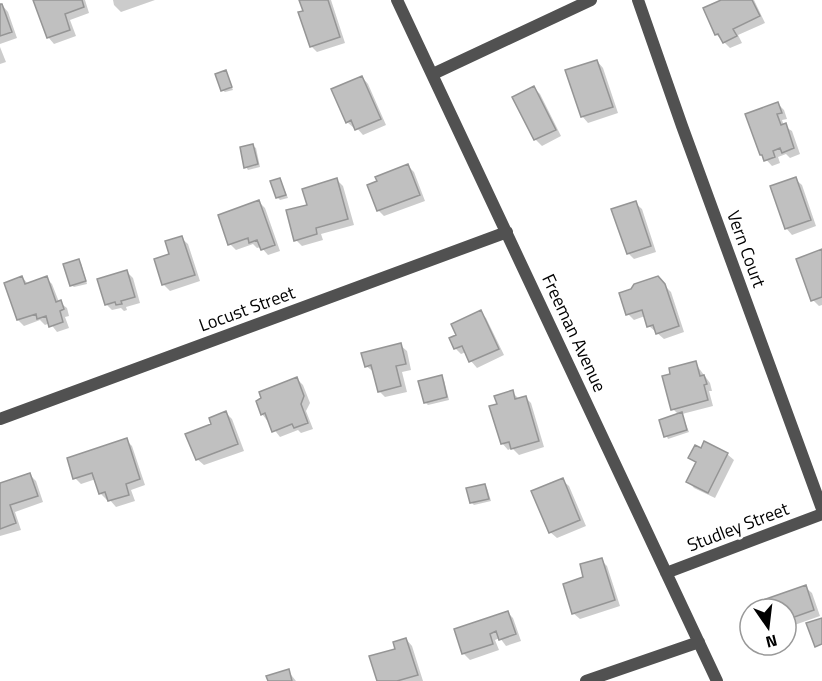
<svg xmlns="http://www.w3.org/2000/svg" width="822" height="681" viewBox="0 0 822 681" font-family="'Titillium Web',sans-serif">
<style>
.shadow{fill:#0003}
.building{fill:#c0c0c0;stroke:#959595;stroke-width:1.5}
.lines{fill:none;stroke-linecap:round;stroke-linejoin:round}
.street{stroke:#515151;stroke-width:12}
.labels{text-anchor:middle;stroke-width:5;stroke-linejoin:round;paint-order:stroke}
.street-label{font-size:18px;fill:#000;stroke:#fff}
</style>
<rect width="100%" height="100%" fill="#fff"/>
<path class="shadow" d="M34,0H85L89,13L70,20L76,36L54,44L48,37Z
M113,0H155L121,12L114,5Z
M301,0H331L345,43L317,52L311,46Z
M724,0H754L765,23L738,35L742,43L730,48L717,35L705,9Z
M2,5L8,12L17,38L0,44V6Z
M0,47L6,62L0,64Z
M597,61L603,68L618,113L588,123L582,116Z
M225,72L233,90L225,92L222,90Z
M362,77L368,84L386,125L363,135L356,127L354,128L347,122Z
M534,88L540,94L561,136L542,146L535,139Z
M778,104L784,110L787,119L782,120L784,126L792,131L800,154L790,158L786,154L778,157L780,163L772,166L761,154Z
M253,146L256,148L260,167L248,170L246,167Z
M408,166L414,172L425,201L384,216L378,210Z
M280,179L288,198L280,200L277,197Z
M795,179L802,185L816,226L792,235L786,228Z
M337,180L343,186L354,225L321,234L323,240L302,246L296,240L309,206Z
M259,202L265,208L280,251L268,255L261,247L257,248L253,244L236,250L230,244Z
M635,203L642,209L656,252L634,259L628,253Z
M181,238L188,244L200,281L170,291L164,285L156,260L171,255Z
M822,251V305L819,306L813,300Z
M79,261L81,263L87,284L74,287L71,285Z
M127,272L133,278L140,303L126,307L127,310L124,311L121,308L112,310L106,304Z
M22,277L28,284L46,278L52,284L59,302L67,308L69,316L65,317L69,328L57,332L50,323L45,325L40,320L24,326L18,320L5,284Z
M657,278L671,292L684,332L664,339L649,326L645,316L634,320L628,314L632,290Z
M480,312L486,318L504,355L477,368L471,361L466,352L461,354L455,348L458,336Z
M400,345L407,351L411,370L402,372L407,392L385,397L379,391L374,372L366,366Z
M695,363L710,383L712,391H709L713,406L682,414L689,432L668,439L660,421L679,415L673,409Z
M441,377L444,380L449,400L428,405L425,402Z
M297,379L303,385L310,403L306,411L313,429L301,433L298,430L280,437L262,414Z
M512,392L519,399L525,397L531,403L544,447L519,455L512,448L508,450L502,443L499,405Z
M226,413L232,419L244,451L204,465L197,459L213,425Z
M126,440L132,446L145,485L131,490L135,501L116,507L109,499L107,500L101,494L96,479L81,484L75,478Z
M702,450L727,454L734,460L715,498L694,488L688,481L697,464L690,457Z
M29,474L36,481L43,502L15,512L21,530L0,536V484Z
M562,480L569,486L586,526L557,538L550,532Z
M485,485L487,488L491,501L474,505L471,502Z
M601,560L607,566L620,606L580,619L573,613Z
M805,587L812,593L820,616L786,628V609H767Z
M507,612L513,618L521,641L506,646L500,638L495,640L499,650L470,660L464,654L456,630Z
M406,639L412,646L423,681H378Z
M288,671L296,681H270Z"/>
<path class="building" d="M33,0H82L84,7L65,14L70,30L47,38Z
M299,0H328L340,37L310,47L298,12L303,11Z
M721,0H752L760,16L733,29L737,36L723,43L718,34L715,35L703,8Z
M0,4H2L12,32L0,36Z
M597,60L613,107L581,117L565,70Z
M226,70L232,87L221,91L215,74Z
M362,76L381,119L355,130L351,120L346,123L331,89Z
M534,86L556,130L534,140L512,97Z
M778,102L782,113L777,114L781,125L786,123L794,148L782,153L780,148L773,151L775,157L764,161L762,155H760L745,114Z
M253,144L258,164L244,168L240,147Z
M408,164L420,195L377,211L367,185L377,181L375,177Z
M796,177L811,220L785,229L770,186Z
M280,178L286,195L276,198L270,181Z
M337,178L348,219L316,228L317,234L294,241L286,210L307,205L302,189Z
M259,200L275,245L261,250L257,240L249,243L248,238L228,245L218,215Z
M636,201L651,246L627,254L611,209Z
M182,236L195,275L162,285L154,259L169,254L165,241Z
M822,249V297L811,301L796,259Z
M79,259L86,281L70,286L63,264Z
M127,270L135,297L121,301L122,304L116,305L115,302L105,305L97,279Z
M22,276L25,284L47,276L56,302L61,300L64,309L60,311L63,322L49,327L46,316L37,319L36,314L17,320L4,283Z
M658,276L665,284L679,326L656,334L653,325L647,327L642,310L626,315L619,293L631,289L634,284Z
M481,310L499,349L469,362L462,346L454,349L449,338L456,335L451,324Z
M401,343L406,364L396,366L401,386L378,392L371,365L365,367L361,353Z
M696,361L700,376L704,375L707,384L704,385L708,400L671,410L662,376L670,374L669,368Z
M442,375L447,397L424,403L418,381Z
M297,377L304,396L301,404L308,423L294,428L292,424L272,432L265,413L261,415L256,401L261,398L259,392Z
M513,390L515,399L526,396L539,441L511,449L509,442L501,444L489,406L497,404L494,396Z
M226,411L238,444L196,460L185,434L211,424L209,418Z
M682,412L687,430L664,437L659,420Z
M127,438L140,479L126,484L129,495L108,501L105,492L99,494L92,473L73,479L67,458Z
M704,441L728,453L708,493L686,482L696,462L688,458L695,445L701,448Z
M30,473L38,496L10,505L16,523L0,529V483Z
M563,478L580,520L549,533L531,491Z
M485,484L489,499L470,503L466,488Z
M602,558L615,600L572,614L563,584L583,577L580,564Z
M806,585L814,610L786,620V609H766L763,600Z
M508,611L516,634L499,640L496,631L490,634L493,644L462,654L454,629Z
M822,618V644L815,647L806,623Z
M406,638L418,675L397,681H377L369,656L395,649L393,642Z
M289,669L292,681H268L266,676Z"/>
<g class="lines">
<path class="street" d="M397,0L717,681
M638,0L682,126L822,509
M433,74L591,0
M0,419L507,232
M666,573L822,514
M586,681L699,642"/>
</g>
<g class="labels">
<g class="street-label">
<text transform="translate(746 249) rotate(70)" y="6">Vern Court</text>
<text transform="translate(247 309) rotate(-20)" y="6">Locust Street</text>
<text transform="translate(574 333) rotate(65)" y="6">Freeman Avenue</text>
<text transform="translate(738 527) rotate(-21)" y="6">Studley Street</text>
</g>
</g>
<g transform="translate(768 627) rotate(166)"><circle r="28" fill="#ffffff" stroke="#999999" stroke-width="1.5"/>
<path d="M0-4.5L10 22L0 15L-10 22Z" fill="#000000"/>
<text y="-9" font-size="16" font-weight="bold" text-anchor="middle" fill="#000000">N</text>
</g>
</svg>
